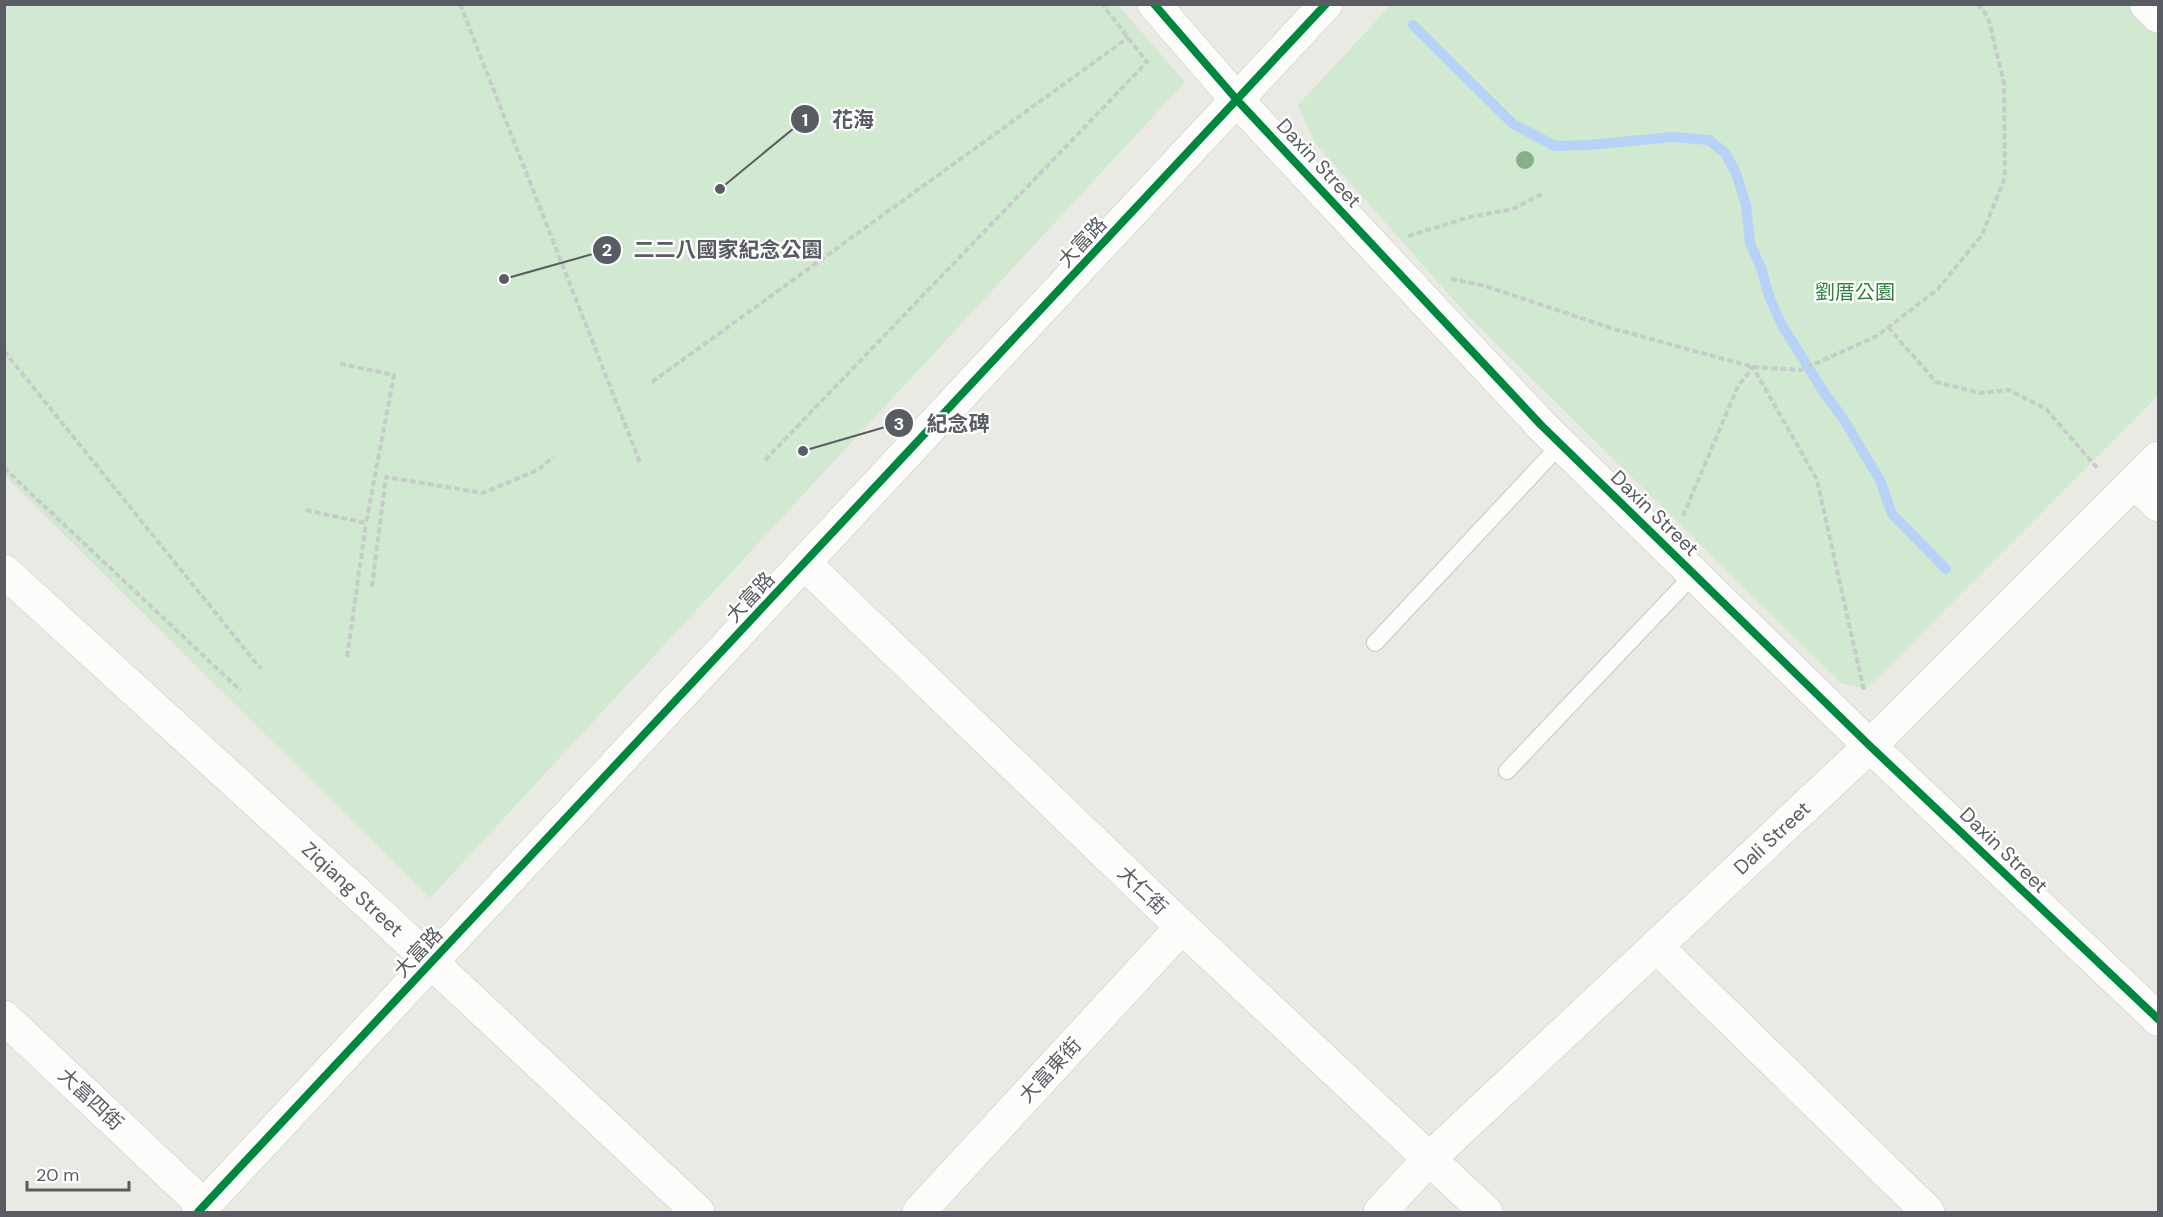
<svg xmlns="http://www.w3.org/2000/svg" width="2163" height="1217" viewBox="0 0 2163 1217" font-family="'DM Sans','Noto Sans TC',sans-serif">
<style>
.green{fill:#d1e8d1}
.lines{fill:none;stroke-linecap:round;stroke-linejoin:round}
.stream{stroke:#b6d2f7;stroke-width:10}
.lane-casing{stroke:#c7c8c6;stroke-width:18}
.street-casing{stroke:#c7c8c6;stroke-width:34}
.path{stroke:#c6ccca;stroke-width:4;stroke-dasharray:6 3;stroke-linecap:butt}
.lane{stroke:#fcfcfb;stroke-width:16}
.street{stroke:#fcfcfb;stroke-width:33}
.cycleway-casing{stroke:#fff;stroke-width:11}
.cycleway{stroke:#00873e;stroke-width:8}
.tree{fill:#84b18a}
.labels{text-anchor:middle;stroke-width:4.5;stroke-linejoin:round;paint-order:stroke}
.street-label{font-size:20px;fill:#595c63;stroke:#fff}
.park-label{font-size:20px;fill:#308340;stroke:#fff}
.leader{fill:none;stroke:#595c63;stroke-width:2}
.callout-dot{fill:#595c63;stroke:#fff;stroke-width:2}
.mark-label{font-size:18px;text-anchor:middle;font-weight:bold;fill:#fff}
.callout-label{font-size:21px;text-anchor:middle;font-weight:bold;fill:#595c63;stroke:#fff;stroke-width:4.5;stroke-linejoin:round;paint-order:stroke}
</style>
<rect width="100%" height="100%" fill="#eaeae4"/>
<path class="green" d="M4,5H1118L1185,82L430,898L5,476Z
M1391,5H2141L2158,21V396L1866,689L1841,683L1468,316L1315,143L1298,105Z"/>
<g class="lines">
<path class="stream" d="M1413,25L1513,124L1555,146L1589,145L1672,137L1709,140L1725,153L1736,173L1746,205L1750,243L1761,268L1770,299L1782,325L1823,391L1844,420L1881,482L1892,514L1946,569"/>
<g class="lane-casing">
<path id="lane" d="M1375,643L1561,444
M1507,771L1694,574"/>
</g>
<g class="street-casing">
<g id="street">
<path d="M1154,4L1237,100L1541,425L1870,746L2158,1019"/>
<path d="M2146,4L2158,16"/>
<path d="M2134,482L2158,505"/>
<path d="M804,563L1182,927L1486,1212"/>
<path id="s1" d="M4,571L381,915L698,1212"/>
<path d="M1656,946L1928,1212"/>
<path d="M4,1017L204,1206"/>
<path d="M198,1212L1326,4"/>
<path d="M919,1212L1182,927"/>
<path id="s2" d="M1380,1212L1429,1159L1870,746L2158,458"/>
</g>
</g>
<path class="path" d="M460,4L641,465
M1408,236L1470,217L1513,209L1542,194
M1451,279L1485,286L1611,328L1753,367L1801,370L1877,336L1938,289L1982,235L2005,177L2004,83L1988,17L1978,4
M1888,327L1936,382L1980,393L2009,390L2046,409L2099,470
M4,351L261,669
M652,382L1129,37
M765,460L1147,62L1102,4
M4,468L241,691
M306,510L366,523L394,375L337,363
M1683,516L1738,386L1753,367L1817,480L1864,691
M372,587L386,477L483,493L538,470L553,457
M347,657L366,523"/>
<use href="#lane" class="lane"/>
<use href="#street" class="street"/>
<g class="cycleway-casing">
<path id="cycleway" d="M1154,4L1237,100L1541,425L1870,746L2158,1019
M198,1212L1326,4"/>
</g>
<use href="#cycleway" class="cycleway"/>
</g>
<circle class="tree" cx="1525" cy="160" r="9"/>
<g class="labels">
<g class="street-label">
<text transform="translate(1319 163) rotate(47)" y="7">Daxin Street</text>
<text transform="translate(1082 242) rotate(-47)" y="7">大富路</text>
<text transform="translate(1655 513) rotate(44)" y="7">Daxin Street</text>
<text transform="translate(750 597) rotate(-47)" y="7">大富路</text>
<text dy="7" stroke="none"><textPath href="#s2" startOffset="542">Dali Street</textPath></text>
<text transform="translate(2004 850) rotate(44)" y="7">Daxin Street</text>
<text dy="7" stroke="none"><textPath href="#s1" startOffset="472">Ziqiang Street</textPath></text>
<text transform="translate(1143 890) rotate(44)" y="7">大仁街</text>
<text transform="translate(418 952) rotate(-47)" y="7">大富路</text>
<text transform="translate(1050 1070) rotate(-47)" y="7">大富東街</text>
<text transform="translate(91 1099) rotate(43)" y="7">大富四街</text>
</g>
<g class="park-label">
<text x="1855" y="299">劉厝公園</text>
</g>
</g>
<path class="leader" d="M720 189L805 119M504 279L607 250M803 451L899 423"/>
<g class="callout-dot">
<circle cx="720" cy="189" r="6"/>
<circle cx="504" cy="279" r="6"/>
<circle cx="803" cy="451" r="6"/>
<circle cx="805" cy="119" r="15"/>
<circle cx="607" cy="250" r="15"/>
<circle cx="899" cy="423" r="15"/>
</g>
<g class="mark-label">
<text x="805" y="126">1</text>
<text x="607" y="256">2</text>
<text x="899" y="430">3</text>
</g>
<g class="callout-label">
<text x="853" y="127">花海</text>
<text x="728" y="257">二二八國家紀念公園</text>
<text x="958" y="431">紀念碑</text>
</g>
<rect width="2163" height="1217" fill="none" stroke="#595c63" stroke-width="12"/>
<path d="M27 1181v9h102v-9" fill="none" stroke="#595c63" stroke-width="3"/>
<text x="36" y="1181" font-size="18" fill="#595c63" stroke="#ffffff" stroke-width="4.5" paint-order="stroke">20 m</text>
</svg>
